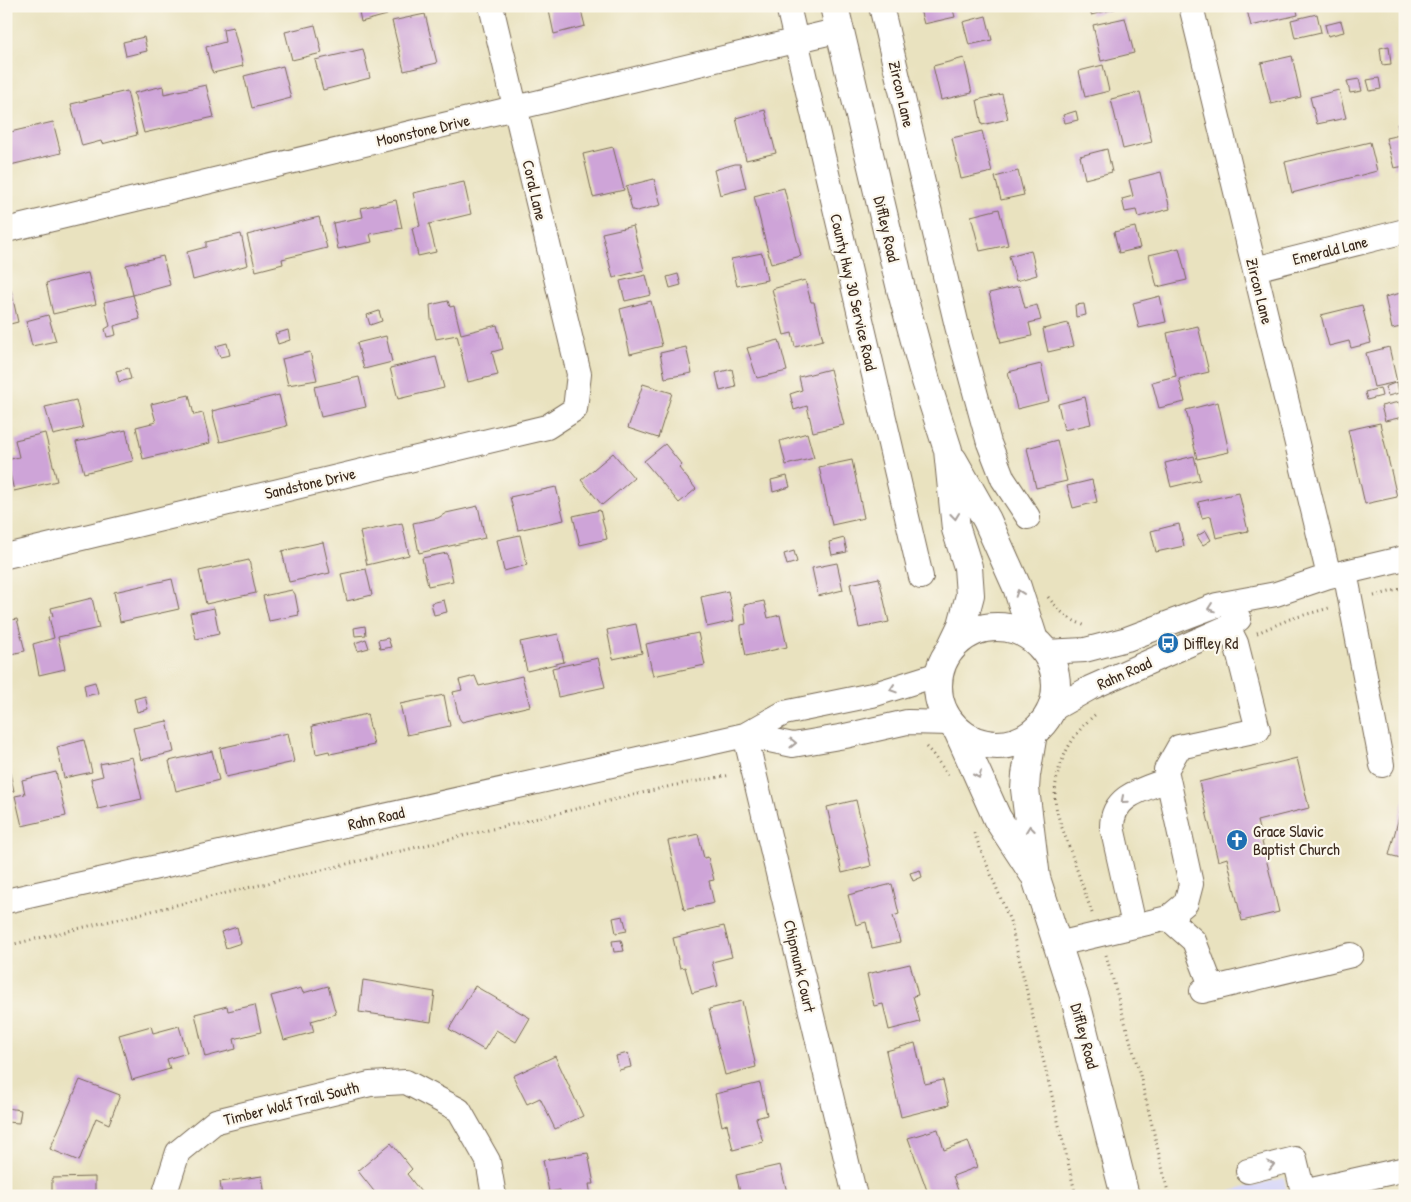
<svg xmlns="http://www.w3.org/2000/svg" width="1411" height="1202" viewBox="0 0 1411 1202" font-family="'Patrick Hand',sans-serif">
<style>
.built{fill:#d7d7f8}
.building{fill:#cea4d8}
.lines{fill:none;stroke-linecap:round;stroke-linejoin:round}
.minor-casing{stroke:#786a56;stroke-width:26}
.major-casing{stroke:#786a56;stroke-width:30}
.path{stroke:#786a56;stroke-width:3;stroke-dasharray:1 4;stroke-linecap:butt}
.minor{stroke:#fff;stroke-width:24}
.major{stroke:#fff;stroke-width:28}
.oneway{stroke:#a79f9a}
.labels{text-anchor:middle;stroke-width:4.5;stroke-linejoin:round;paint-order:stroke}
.street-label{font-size:16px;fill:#3b2a1e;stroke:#fbf7ec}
.poi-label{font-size:16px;fill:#3b2a1e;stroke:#fbf7ec;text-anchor:start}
</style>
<rect width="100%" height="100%" fill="#fbf7ec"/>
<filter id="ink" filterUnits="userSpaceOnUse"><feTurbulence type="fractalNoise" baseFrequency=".02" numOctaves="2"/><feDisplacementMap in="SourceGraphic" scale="10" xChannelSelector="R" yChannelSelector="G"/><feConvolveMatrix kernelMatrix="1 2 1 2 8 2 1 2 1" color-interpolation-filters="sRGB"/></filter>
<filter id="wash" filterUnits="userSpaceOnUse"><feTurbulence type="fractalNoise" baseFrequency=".0096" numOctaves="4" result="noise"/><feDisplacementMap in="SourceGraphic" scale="20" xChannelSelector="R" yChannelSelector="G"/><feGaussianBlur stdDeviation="1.12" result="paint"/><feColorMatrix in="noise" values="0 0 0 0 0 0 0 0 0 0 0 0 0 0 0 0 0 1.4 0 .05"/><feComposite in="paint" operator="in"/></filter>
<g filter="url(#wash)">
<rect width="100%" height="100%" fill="#e9e2bf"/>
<path class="built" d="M1284,1178L1288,1196H1211Z"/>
<g id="blocks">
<path class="building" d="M358,6H385L387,15L361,22Z
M548,6H580L585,26L554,34Z
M919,6H952L955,17L924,24Z
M1089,6H1122V7L1091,15Z
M1246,6H1296L1298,15L1251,26Z
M425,14L437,63L404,71L392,21Z
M1317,14L1321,32L1295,38L1291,20Z
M986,16L992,40L969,45L963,22Z
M1125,18L1134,53L1101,61L1093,25Z
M1341,21L1344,32L1328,36L1325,25Z
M315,25L322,53L292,60L285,32Z
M233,27L243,66L213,73L211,69L206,47L225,42L223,29Z
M144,37L147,51L126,56L123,42Z
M1389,46L1391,64L1382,65L1380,48Z
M363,49L370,78L323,90L315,60Z
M1292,56L1301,97L1271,104L1261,63Z
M964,58L972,93L941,100L933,66Z
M1103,65L1109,91L1085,97L1079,71Z
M283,66L291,98L252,108L244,76Z
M1379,78L1381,89L1370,91L1367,80Z
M1359,79L1362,91L1350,93L1347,81Z
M206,85L214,117L144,133L134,93L163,86L164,94Z
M1339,90L1346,118L1317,124L1310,97Z
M127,91L137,135L102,144L101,141L82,146L71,104Z
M1140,92L1152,142L1123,149L1111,99Z
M1002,94L1008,119L982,125L977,100Z
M765,110L776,153L746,160L736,118Z
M1076,111L1078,120L1065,123L1063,115Z
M53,122L61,153L6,166V133Z
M1405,122V166L1394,168L1386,138L1400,135L1397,124Z
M982,131L992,172L961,179L952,138Z
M1370,142L1377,171L1292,193L1285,162Z
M613,147L624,190L593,197L583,154Z
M1107,149L1112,172L1085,179L1080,156Z
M735,164H740L746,188L720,195L714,170Z
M1018,171L1024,195L1001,200L995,177Z
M1161,172L1170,209L1138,217L1136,210L1125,212L1122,199L1133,196L1129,180Z
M654,179L661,205L637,211L632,210L626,186Z
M464,182L471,214L429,224L436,252L418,256L412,228L420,226L413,193Z
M784,188L801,256L771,264L754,196Z
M396,200L402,228L370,234L372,242L338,249L333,223L363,217L361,208Z
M999,209L1008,245L980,251L971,216Z
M319,217L327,248L282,259L283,264L256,271L247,235Z
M633,226L644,270L613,278L602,233Z
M1135,227L1140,248L1119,253L1114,232Z
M241,234L248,265L193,280L187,252L206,247V242Z
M1179,248L1187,280L1157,287L1149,255Z
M1031,250L1037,275L1016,281L1009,256Z
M762,253L767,280L737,286L731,259Z
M163,256L170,285L133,295L140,319L114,326L116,335L107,337L105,329L110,326L104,302L133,295L126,265Z
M88,273L96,304L53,314L46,283Z
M678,274L681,285L670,288L667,277Z
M646,275L651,295L625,301L620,281Z
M805,280L811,302H814L823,340L795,347L792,333L784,335L772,289Z
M1019,286L1025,308L1037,305L1041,320L1029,323L1032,336L1001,343L989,293Z
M11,290L18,322L6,325V291Z
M1405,292V326L1392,329L1385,297Z
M1160,296L1166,322L1139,328L1133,303Z
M448,301L450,307L454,306L461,334L497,325L503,349L492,352L498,375L468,382L457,335L436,339L431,319L430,305Z
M651,301L662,346L630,354L620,309Z
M1084,304L1086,315L1076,317L1075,305Z
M1362,305L1371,343L1351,348L1349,341L1329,346L1321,315Z
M379,311L382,321L370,325L367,315Z
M48,315L56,341L32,346L26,321Z
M1068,323L1074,346L1048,352L1043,329Z
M1198,326L1209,372L1179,379L1185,402L1159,408L1152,382L1176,376L1167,333Z
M288,330L290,340L278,344L275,334Z
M386,336L392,362L364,369L357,343Z
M779,340L787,371L757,378L747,348Z
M227,343L230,355L220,357L216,346Z
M686,347L692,373L665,378L660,353Z
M1389,347L1397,382L1374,387L1366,353Z
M310,352L317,380L288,385L282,359Z
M436,357L444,388L398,399L390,368Z
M1041,364L1049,401L1017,409L1008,372Z
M128,368L131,379L119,382L116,371Z
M732,369L736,387L720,391L716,373Z
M830,369L844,425L813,432L807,406L794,410L790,394L802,390L799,377Z
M359,377L366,407L321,417L314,387Z
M1397,382L1399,393L1388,396L1385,387Z
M643,384L672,393L658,438L628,428Z
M1380,388L1382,396L1367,400L1365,392Z
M189,395L194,415L203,413L210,443L143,459L136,427L156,422L151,404Z
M279,395L287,426L220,442L212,411Z
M1085,397L1091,424L1064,430L1058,404Z
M76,400L83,428L53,435L45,407Z
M1218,402L1229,452L1197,459L1186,410Z
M1399,402L1403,417L1385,421L1381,406Z
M1380,423L1397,497L1365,504L1348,430Z
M126,430L133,461L84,473L76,442Z
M45,433L57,481L14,491L7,460L19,457L15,440Z
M807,433L814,458L786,465L780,441Z
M1057,440L1067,481L1036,488L1027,448Z
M665,444L682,465L679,468L696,489L679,503L644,461Z
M613,453L634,478L602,505L581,480Z
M1194,456L1200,480L1171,487L1165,463Z
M852,460L864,518L832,525L819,467Z
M787,476L790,487L773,492L771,480Z
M1092,480L1097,502L1073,508L1067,486Z
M556,487L564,520L518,530L510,497Z
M1239,493L1248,531L1216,538L1211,516L1202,518L1198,502Z
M478,506L485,538L419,553L413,523L438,518L446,513Z
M600,510L607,539L580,545L573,516Z
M402,523L409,555L367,565L360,532Z
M1179,524L1184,546L1156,552L1151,531Z
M1206,531L1211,540L1203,545L1197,536Z
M520,535L527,565L504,571L497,540Z
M844,538L847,552L832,555L829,542Z
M323,542L330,573L289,582L282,551Z
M794,551L797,562L787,565L784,554Z
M447,553L453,581L428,586L422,558Z
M249,560L256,593L206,604L199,571Z
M837,563L843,590L818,596L812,568Z
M366,569L372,595L347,601L341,574Z
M879,578L889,622L859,628L850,584Z
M172,579L179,609L120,622L114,592Z
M292,590L295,594L299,615L269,621L263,596Z
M728,591L734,621L707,627L701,597Z
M92,598L99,628L58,637L65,669L39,675L33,644L54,638L49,617L53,616L51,608Z
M444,600L447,612L434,615L431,603Z
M764,601L768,618L780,615L787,647L746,656L741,630V625L746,624L744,605Z
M214,608L219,634L196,639L190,613Z
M17,619L25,651L6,655V621Z
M636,624L642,653L613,659L607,630Z
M365,626L366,635L355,636L354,628Z
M698,633L705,665L653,676L646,644Z
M558,634L564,662L527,671L520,642Z
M388,638L391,647L380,649L378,640Z
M366,639L369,648L358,651L355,643Z
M598,658L605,687L558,697L552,668Z
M475,676L479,686L522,676L530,706L462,722L459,718L453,692L462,690L459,680Z
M95,682L98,693L86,696L84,685Z
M444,695L450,726L407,735L400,704Z
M145,696L148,709L137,712L134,699Z
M367,714L374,745L330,754L329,751L316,754L312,726Z
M167,721L174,752L141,760L133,728Z
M288,733L294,762L226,777L220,748Z
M84,740L92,772L64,778L57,747Z
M212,751L219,780L176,791L169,761Z
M132,757L142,799L98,809L91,779L103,776L100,764Z
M1297,758L1309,808L1257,821L1279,912L1242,921L1227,858L1218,861L1199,782Z
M8,764L14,791L6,793V765Z
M56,772L66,816L22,826L15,796L25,794L22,780Z
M1404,798H1405V859L1389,855Z
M856,800L871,866L842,873L827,807Z
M698,834L704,858L708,857L714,880L709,881L714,903L684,910L668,841Z
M920,870L922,877L913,881L910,873Z
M892,884L899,914L893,916L900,942L872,948L866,922L856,925L848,895Z
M623,916L627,931L616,933L613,918Z
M724,926L732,957L712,962L718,986L692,993L685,967L680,968L673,938Z
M237,927L241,943L226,948L221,932Z
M621,940L624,951L614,952L612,941Z
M910,964L918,995L913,996L920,1022L889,1030L883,1004L874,1006L867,974Z
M363,980L435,992L431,1022L359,1012Z
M328,986L336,1014L311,1021L314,1032L284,1040L271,996L301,988L303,993Z
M475,986L530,1018L516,1042L496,1030L484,1050L449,1029Z
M742,1001L756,1067L725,1075L709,1009Z
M255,1005L261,1032L234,1039L236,1049L205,1057L195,1014L227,1006L228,1011Z
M151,1026L153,1033L179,1026L187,1053L167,1059L170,1069L132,1080L119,1035Z
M915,1043L925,1084L943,1080L949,1105L901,1117L886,1051Z
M628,1053L631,1067L619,1070L616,1056Z
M555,1056L583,1116L555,1129L540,1098L527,1104L513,1076Z
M80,1080L120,1095L109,1124L96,1118L79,1161L50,1149Z
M760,1083L767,1115L756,1118L763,1142L733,1150L727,1124L722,1126L715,1094Z
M6,1108L21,1110L19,1123L6,1122Z
M938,1129L944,1150L968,1141L977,1167L953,1176L960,1196H929L908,1138Z
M391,1143L412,1169L407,1174L424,1196H387L383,1191L377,1195L358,1171Z
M588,1153L594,1184H589L591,1196H561L560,1190L549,1192L543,1160Z
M780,1165L788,1196H741L736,1175Z
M262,1176L265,1196H222L220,1182Z
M95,1177V1196H52V1178Z"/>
</g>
</g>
<g filter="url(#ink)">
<use href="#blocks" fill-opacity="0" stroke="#786a56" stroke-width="1"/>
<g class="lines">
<g class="minor-casing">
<path id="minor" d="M788,6L921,577
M881,6L957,326L989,443L1003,479L1028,517
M1191,6L1329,576
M6,230L840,30
M1255,269L1405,231
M6,556L547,427L575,409L579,374L491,6
M1345,572L1382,765
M1045,652L1085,650L1127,639L1217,605L1276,594L1329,576L1405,558
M1051,710L1090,688L1228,627L1239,619
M745,735L855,1196
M745,735L793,745L845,736L907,722L951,723
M6,901L745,735L784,713L872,695L939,674
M1168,918L1194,941L1212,988
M1134,925L1112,827C1112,795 1144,789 1168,780
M1058,944L1168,918L1186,903L1191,884L1166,770L1179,747L1258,730L1236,643L1228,627
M1202,991L1351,955
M1248,1171L1295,1159L1303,1192L1401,1170
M164,1196L178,1152L216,1121L370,1084L406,1082L459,1110L488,1161L494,1196"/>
</g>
<g class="major-casing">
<path id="major" d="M834,6L901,289L926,381L948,450L956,529L968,567L970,595L962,625L950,650
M953,460L987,520L1017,587L1034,640
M938 686a59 59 0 1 1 118 0a59 59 0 1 1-118 0Z
M958,731L997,818L1033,873
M1033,733L1026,775L1025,789L1036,878L1076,1002L1125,1196"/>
</g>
<path class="path" d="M1374,596L1405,588
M1048,597C1060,612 1067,619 1086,626
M1257,633L1290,619L1329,608
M926,747L932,753L948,775
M974,833L1010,921L1076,1196
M1092,913C1084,890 1076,867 1068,844C1063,830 1055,812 1055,796C1055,765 1072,733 1096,714
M6,946L671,786L731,775
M1106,955L1140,1075L1169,1196"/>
<use href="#minor" class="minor"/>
<use href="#major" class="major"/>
</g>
<defs><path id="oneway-chevron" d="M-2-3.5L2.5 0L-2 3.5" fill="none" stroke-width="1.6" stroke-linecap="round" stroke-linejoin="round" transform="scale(1.25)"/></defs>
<g class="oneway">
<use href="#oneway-chevron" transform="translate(955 516) rotate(84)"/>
<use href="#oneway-chevron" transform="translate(1019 593) rotate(-109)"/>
<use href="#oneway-chevron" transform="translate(1211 608) rotate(161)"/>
<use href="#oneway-chevron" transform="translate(893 689) rotate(162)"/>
<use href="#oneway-chevron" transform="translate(793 743) rotate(1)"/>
<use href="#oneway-chevron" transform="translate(978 775) rotate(66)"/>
<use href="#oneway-chevron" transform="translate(1124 800) rotate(139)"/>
<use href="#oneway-chevron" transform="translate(1030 829) rotate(-97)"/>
<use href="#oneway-chevron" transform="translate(1271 1165) rotate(-13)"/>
</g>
</g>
<defs>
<g id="bus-disc" transform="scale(1.125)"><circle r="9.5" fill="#1f6fb2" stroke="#fbf7ec"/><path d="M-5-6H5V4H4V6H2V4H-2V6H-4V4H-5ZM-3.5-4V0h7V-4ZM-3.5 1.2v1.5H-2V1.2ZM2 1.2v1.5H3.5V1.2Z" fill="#fff"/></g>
<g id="church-disc" transform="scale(1.125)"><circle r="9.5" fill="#1f6fb2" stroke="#fbf7ec"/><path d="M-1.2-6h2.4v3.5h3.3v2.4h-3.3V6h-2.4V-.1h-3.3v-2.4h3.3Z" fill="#fff"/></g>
</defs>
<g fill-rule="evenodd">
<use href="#bus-disc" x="1168" y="643"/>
<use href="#church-disc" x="1237" y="840"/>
</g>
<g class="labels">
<g class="street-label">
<text transform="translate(902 94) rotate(77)" y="6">Zircon Lane</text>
<text transform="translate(423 130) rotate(-13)" y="6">Moonstone Drive</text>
<text transform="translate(535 190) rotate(77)" y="6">Coral Lane</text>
<text transform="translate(887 229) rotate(77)" y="6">Diffley Road</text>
<text transform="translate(1330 250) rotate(-14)" y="6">Emerald Lane</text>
<text transform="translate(1260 291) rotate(76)" y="6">Zircon Lane</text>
<text transform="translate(854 292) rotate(77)" y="6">County Hwy 30 Service Road</text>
<text transform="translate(310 483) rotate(-13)" y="6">Sandstone Drive</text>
<text transform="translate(1124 673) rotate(-24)" y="6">Rahn Road</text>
<text transform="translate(376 818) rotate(-13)" y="6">Rahn Road</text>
<text transform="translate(800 966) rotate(77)" y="6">Chipmunk Court</text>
<text transform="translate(1085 1036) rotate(75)" y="6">Diffley Road</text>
<text transform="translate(291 1103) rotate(-14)" y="6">Timber Wolf Trail South</text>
</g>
<g class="poi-label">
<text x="1184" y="649">Diffley Rd</text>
<text x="1253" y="837">Grace Slavic<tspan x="1253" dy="18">Baptist Church</tspan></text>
</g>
</g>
<rect width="1411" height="1202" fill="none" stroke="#fbf7ec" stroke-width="25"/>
</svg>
